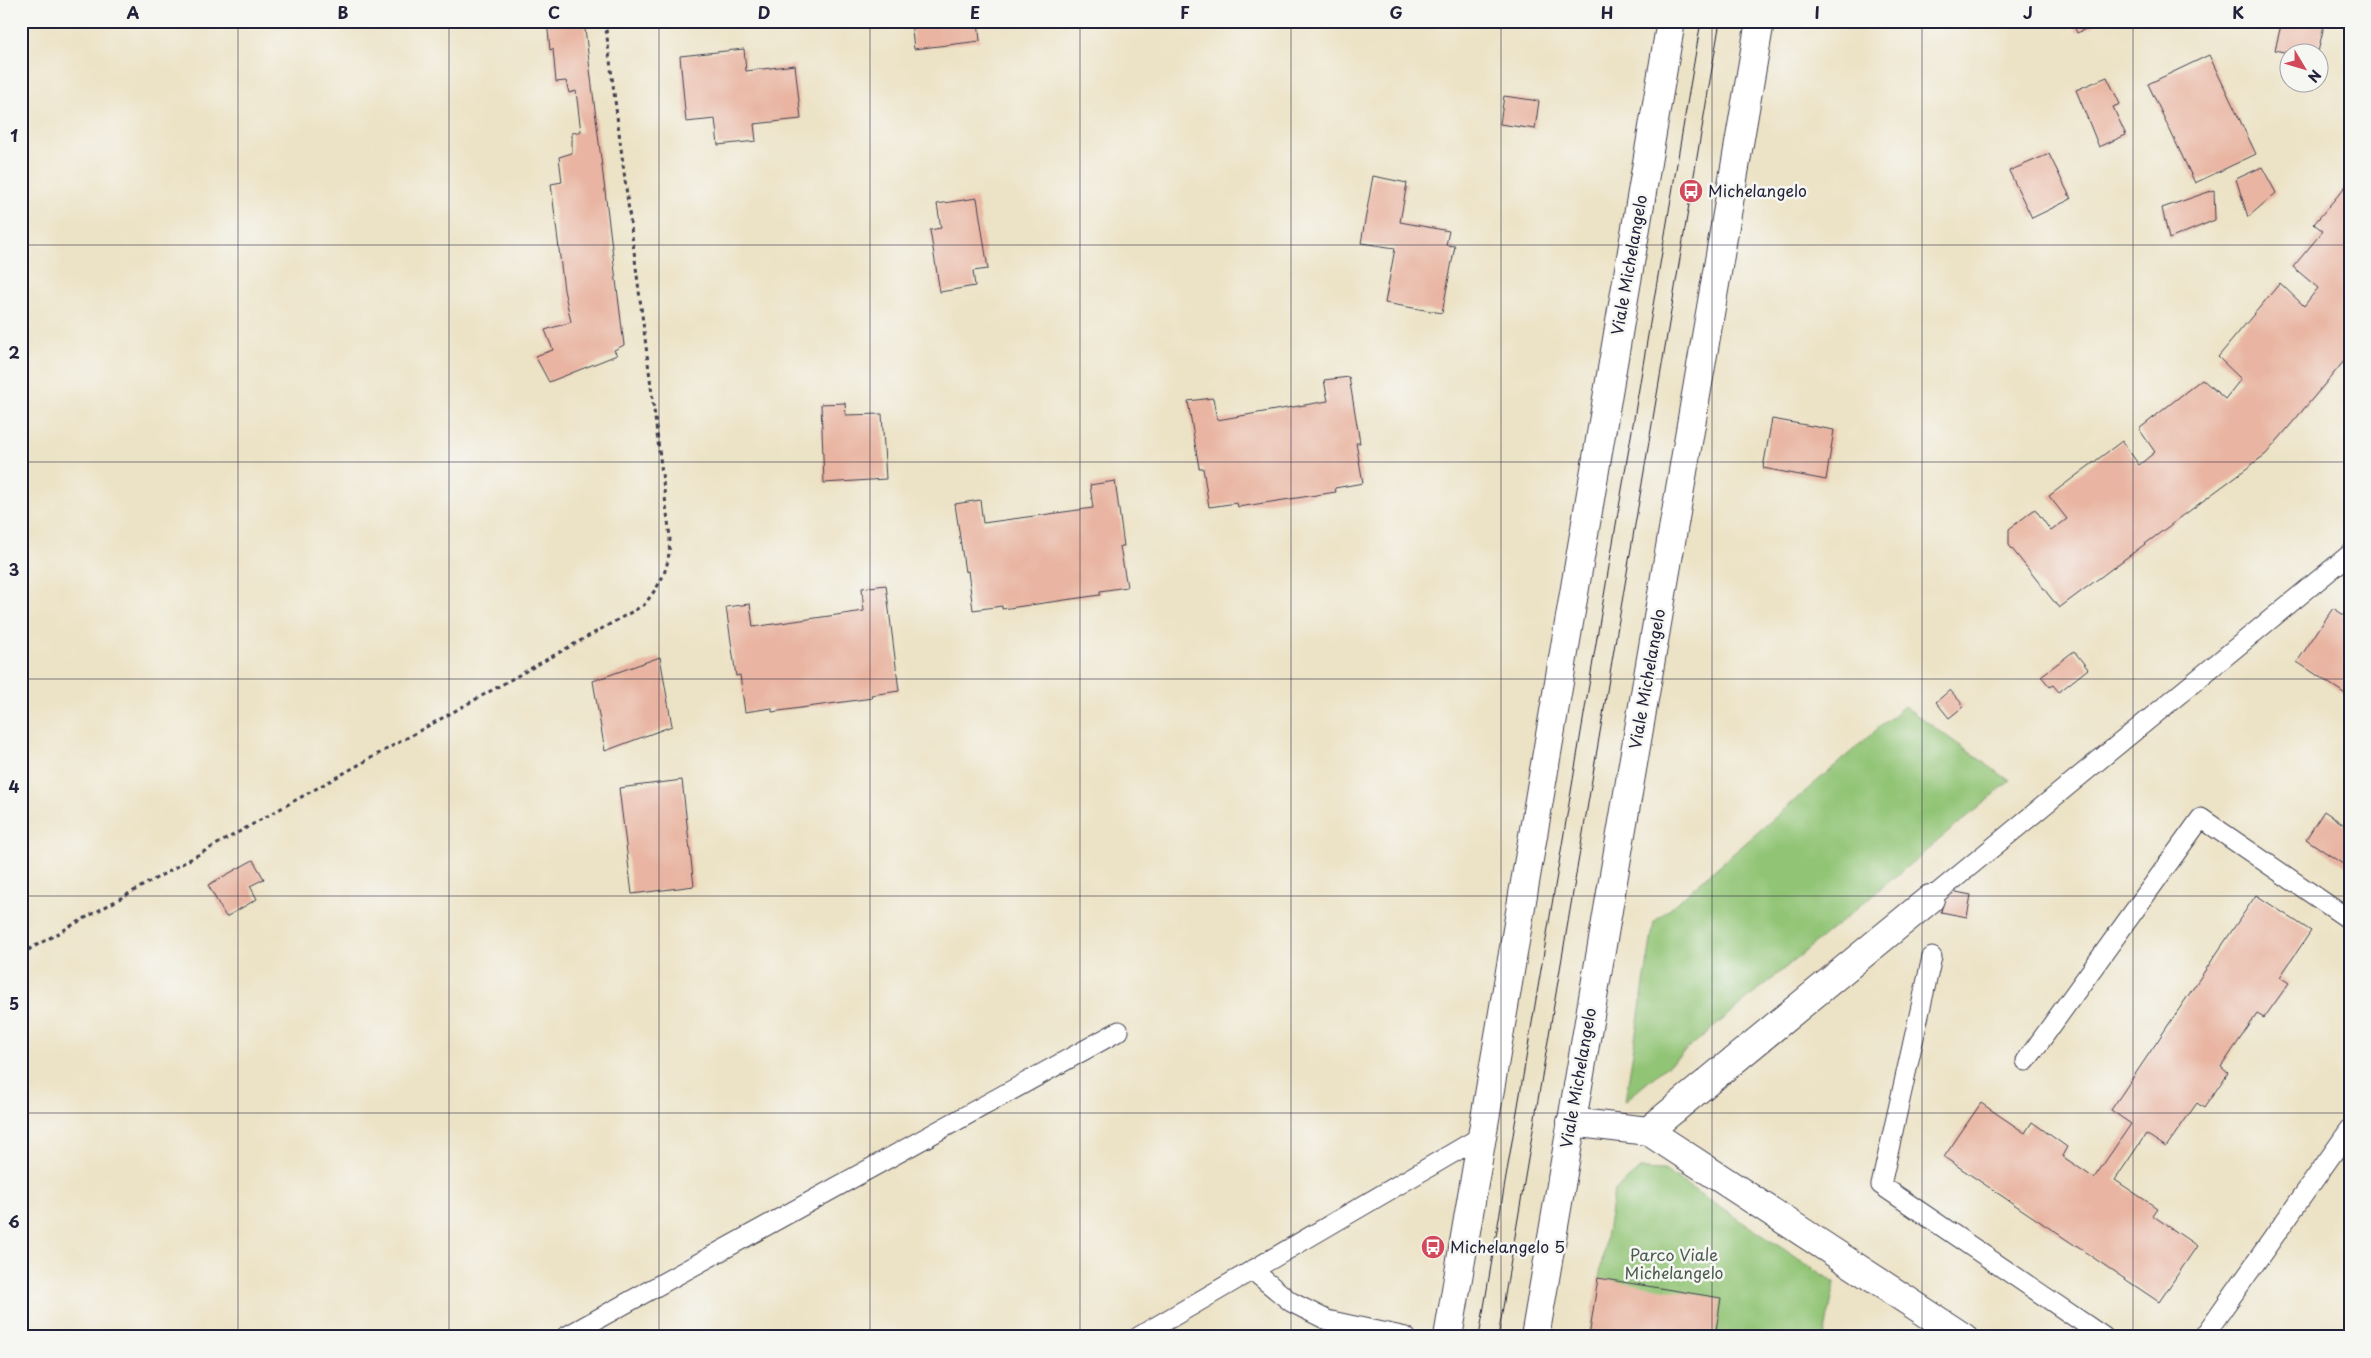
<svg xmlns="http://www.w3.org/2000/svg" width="2371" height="1358" viewBox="0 0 2371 1358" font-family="'Playpen Sans',sans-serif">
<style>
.green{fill:#91c475;stroke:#5a7358}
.building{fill:#e9b5a2}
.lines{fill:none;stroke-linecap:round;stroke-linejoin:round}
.service-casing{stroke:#403f50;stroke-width:21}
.minor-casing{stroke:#403f50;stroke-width:30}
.tertiary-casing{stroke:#403f50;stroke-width:30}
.path{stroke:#403f50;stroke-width:3;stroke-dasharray:4 4;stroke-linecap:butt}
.service{stroke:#fff;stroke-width:19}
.minor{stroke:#fff;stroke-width:28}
.tertiary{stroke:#fff;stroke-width:28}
.tram{stroke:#22223b;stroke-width:1}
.grid{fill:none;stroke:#22223b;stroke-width:1;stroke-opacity:0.55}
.labels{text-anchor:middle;stroke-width:5;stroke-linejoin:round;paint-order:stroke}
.poi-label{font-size:16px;fill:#22223b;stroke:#f6f6f2;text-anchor:start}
.street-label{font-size:16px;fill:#22223b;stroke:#f6f6f2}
.park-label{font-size:16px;fill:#495b4f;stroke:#f6f6f2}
.neatline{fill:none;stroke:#22223b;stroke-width:2}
.grid-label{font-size:16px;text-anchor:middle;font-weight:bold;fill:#22223b}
</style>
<rect width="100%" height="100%" fill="#f6f6f2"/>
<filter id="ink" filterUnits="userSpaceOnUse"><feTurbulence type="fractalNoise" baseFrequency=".02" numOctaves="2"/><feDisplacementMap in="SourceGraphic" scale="10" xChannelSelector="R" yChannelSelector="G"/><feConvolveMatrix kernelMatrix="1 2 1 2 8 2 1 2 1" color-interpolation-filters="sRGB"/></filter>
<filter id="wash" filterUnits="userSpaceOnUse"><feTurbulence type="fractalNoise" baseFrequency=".0096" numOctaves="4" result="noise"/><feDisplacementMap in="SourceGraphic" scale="20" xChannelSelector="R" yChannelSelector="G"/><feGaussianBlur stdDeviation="1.12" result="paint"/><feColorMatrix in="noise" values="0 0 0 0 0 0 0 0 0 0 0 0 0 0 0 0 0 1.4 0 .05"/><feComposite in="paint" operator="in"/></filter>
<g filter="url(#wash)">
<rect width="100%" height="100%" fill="#ece2c5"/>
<path class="green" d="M1904,706L2010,781L1625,1101L1654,922Z
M1640,1169L1664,1170L1835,1283L1824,1337H1589L1614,1191Z"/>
<g id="blocks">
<path class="building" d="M547,21H584L624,345L614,350L617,355L549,382L535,356L553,350L545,330L571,322L564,290L551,184L562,182L559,157L572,153V133L581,132L576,91L569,93L566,81L556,82L553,49L550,50Z
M911,21H978L980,41L914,49Z
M2072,21H2103L2077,33Z
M2282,21H2325L2318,52L2288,53L2275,50Z
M744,49L746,71L795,65L801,119L754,124L756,141L718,145L715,119L686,122L680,56Z
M2209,55L2256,154L2195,183L2148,84Z
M2107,77L2120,104L2113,107L2126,135L2099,147L2076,90Z
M1504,96L1539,101L1535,129L1500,124Z
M2049,154L2071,199L2032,218L2009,171Z
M2262,167L2276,193L2248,217L2236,179Z
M1373,176L1407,183L1400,222L1449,231L1446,245L1455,246L1442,313L1385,303L1395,248L1361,243Z
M2350,181V354L2266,454L2059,608L2009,545V529L2035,509L2051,531L2067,519L2049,496L2122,441L2139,465L2155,452L2139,429L2202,379L2225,399L2241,379L2218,357L2280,283L2304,306L2318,288L2293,267L2323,231L2314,224Z
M2214,190L2215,220L2169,239L2162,208Z
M977,198L988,269L973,271L975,286L940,292L930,230L941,228L937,204Z
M1349,377L1360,443H1356L1363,483L1335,488L1336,492L1238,507L1237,503L1209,507L1203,468H1199L1188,401L1213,398L1217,420L1328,401L1324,380Z
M845,403L846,415L882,414L886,479L824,483L821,404Z
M1772,419L1834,430L1826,480L1763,468Z
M1115,481L1124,546H1120L1127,587L1100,591V595L1002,609V606L973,610L968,571L965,572L955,504L980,500L983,523L1093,508L1090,485Z
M886,585L899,691L871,695L872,698L772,712V708L745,712L740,675L736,676L726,607L750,604L753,627L864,611L862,588Z
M2333,608L2350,619V697L2297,662Z
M2074,651L2088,669L2059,692L2053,685L2050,687L2041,676Z
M660,657L672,726L605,751L593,681Z
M1950,690L1964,706L1949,718L1936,702Z
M682,780L694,886L632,894L619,788Z
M2324,811L2350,829V869L2306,839Z
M253,860L264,879L250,886L257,899L226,917L208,885Z
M1946,890L1971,895L1967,917L1941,912Z
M2256,895L2311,931L2280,977L2289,983L2264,1018L2257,1014L2221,1067L2228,1073L2204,1108L2197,1103L2166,1147L2146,1134L2115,1180L2157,1208L2152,1215L2197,1246L2159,1302L1944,1157L1981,1103L2025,1133L2032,1122L2067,1147L2062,1156L2094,1178L2131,1124L2111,1110Z
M1598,1278L1721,1298L1715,1337H1589Z"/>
</g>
</g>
<g filter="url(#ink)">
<use href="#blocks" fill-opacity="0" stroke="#403f50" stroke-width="1"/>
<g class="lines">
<g class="service-casing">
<path id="service" d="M1930,899L2350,554
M1932,957L1881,1185L2104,1337
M2026,1061L2201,818L2350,920
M1252,1270L1291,1302L1327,1320L1406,1337
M565,1337L1119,1031
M1138,1337L1482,1136
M2203,1337L2350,1129"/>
</g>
<g class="minor-casing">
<path id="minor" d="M1571,1122L1648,1131L1963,1337
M1648,1131L1930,899"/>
</g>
<g class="tertiary-casing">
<path id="tertiary" d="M1448,1337L1671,21
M1535,1337L1760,21"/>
</g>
<path class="path" d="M21,954L644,605C664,579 669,569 670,537L605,21"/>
<use href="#service" class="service"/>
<use href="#minor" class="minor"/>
<use href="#tertiary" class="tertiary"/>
<path class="tram" d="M1479,1337L1701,21
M1498,1337L1720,21"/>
</g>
</g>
<path class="grid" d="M238,21V1337M449,21V1337M659,21V1337M870,21V1337M1080,21V1337M1291,21V1337M1501,21V1337M1712,21V1337M1922,21V1337M2133,21V1337M21,245H2350M21,462H2350M21,679H2350M21,896H2350M21,1113H2350"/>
<defs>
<g id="bus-disc" transform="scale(1.25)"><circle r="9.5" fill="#d1495b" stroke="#f6f6f2"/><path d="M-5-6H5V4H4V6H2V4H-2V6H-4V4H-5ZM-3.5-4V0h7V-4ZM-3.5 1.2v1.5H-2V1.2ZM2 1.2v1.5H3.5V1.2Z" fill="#fff"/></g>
</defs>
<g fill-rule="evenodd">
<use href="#bus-disc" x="1691" y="191"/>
<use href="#bus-disc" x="1433" y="1247"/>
</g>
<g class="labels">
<g class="poi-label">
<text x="1708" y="197">Michelangelo</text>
<text x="1450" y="1253">Michelangelo 5</text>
</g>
<g class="street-label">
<text transform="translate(1629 265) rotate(-80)" y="6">Viale Michelangelo</text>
<text transform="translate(1647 679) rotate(-80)" y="6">Viale Michelangelo</text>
<text transform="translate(1578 1078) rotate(-80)" y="6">Viale Michelangelo</text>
</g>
<g class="park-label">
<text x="1674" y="1261">Parco Viale<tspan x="1674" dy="18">Michelangelo</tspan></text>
</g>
</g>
<rect width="2371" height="1358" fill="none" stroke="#f6f6f2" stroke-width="55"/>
<g transform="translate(2304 68) rotate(128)"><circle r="24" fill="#f6f6f2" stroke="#a1a1a9"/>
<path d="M0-4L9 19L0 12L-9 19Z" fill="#d1495b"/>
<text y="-8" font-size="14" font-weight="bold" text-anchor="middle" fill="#22223b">N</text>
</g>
<rect x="28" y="28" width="2316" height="1302" class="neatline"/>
<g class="grid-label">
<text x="133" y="19">A</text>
<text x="343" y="19">B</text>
<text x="554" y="19">C</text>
<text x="764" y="19">D</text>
<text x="975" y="19">E</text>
<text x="1185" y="19">F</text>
<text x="1396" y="19">G</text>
<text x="1607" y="19">H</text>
<text x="1817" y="19">I</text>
<text x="2028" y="19">J</text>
<text x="2238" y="19">K</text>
<text x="14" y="142">1</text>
<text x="14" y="359">2</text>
<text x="14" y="576">3</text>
<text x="14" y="793">4</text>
<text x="14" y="1010">5</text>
<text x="14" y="1228">6</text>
</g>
</svg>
